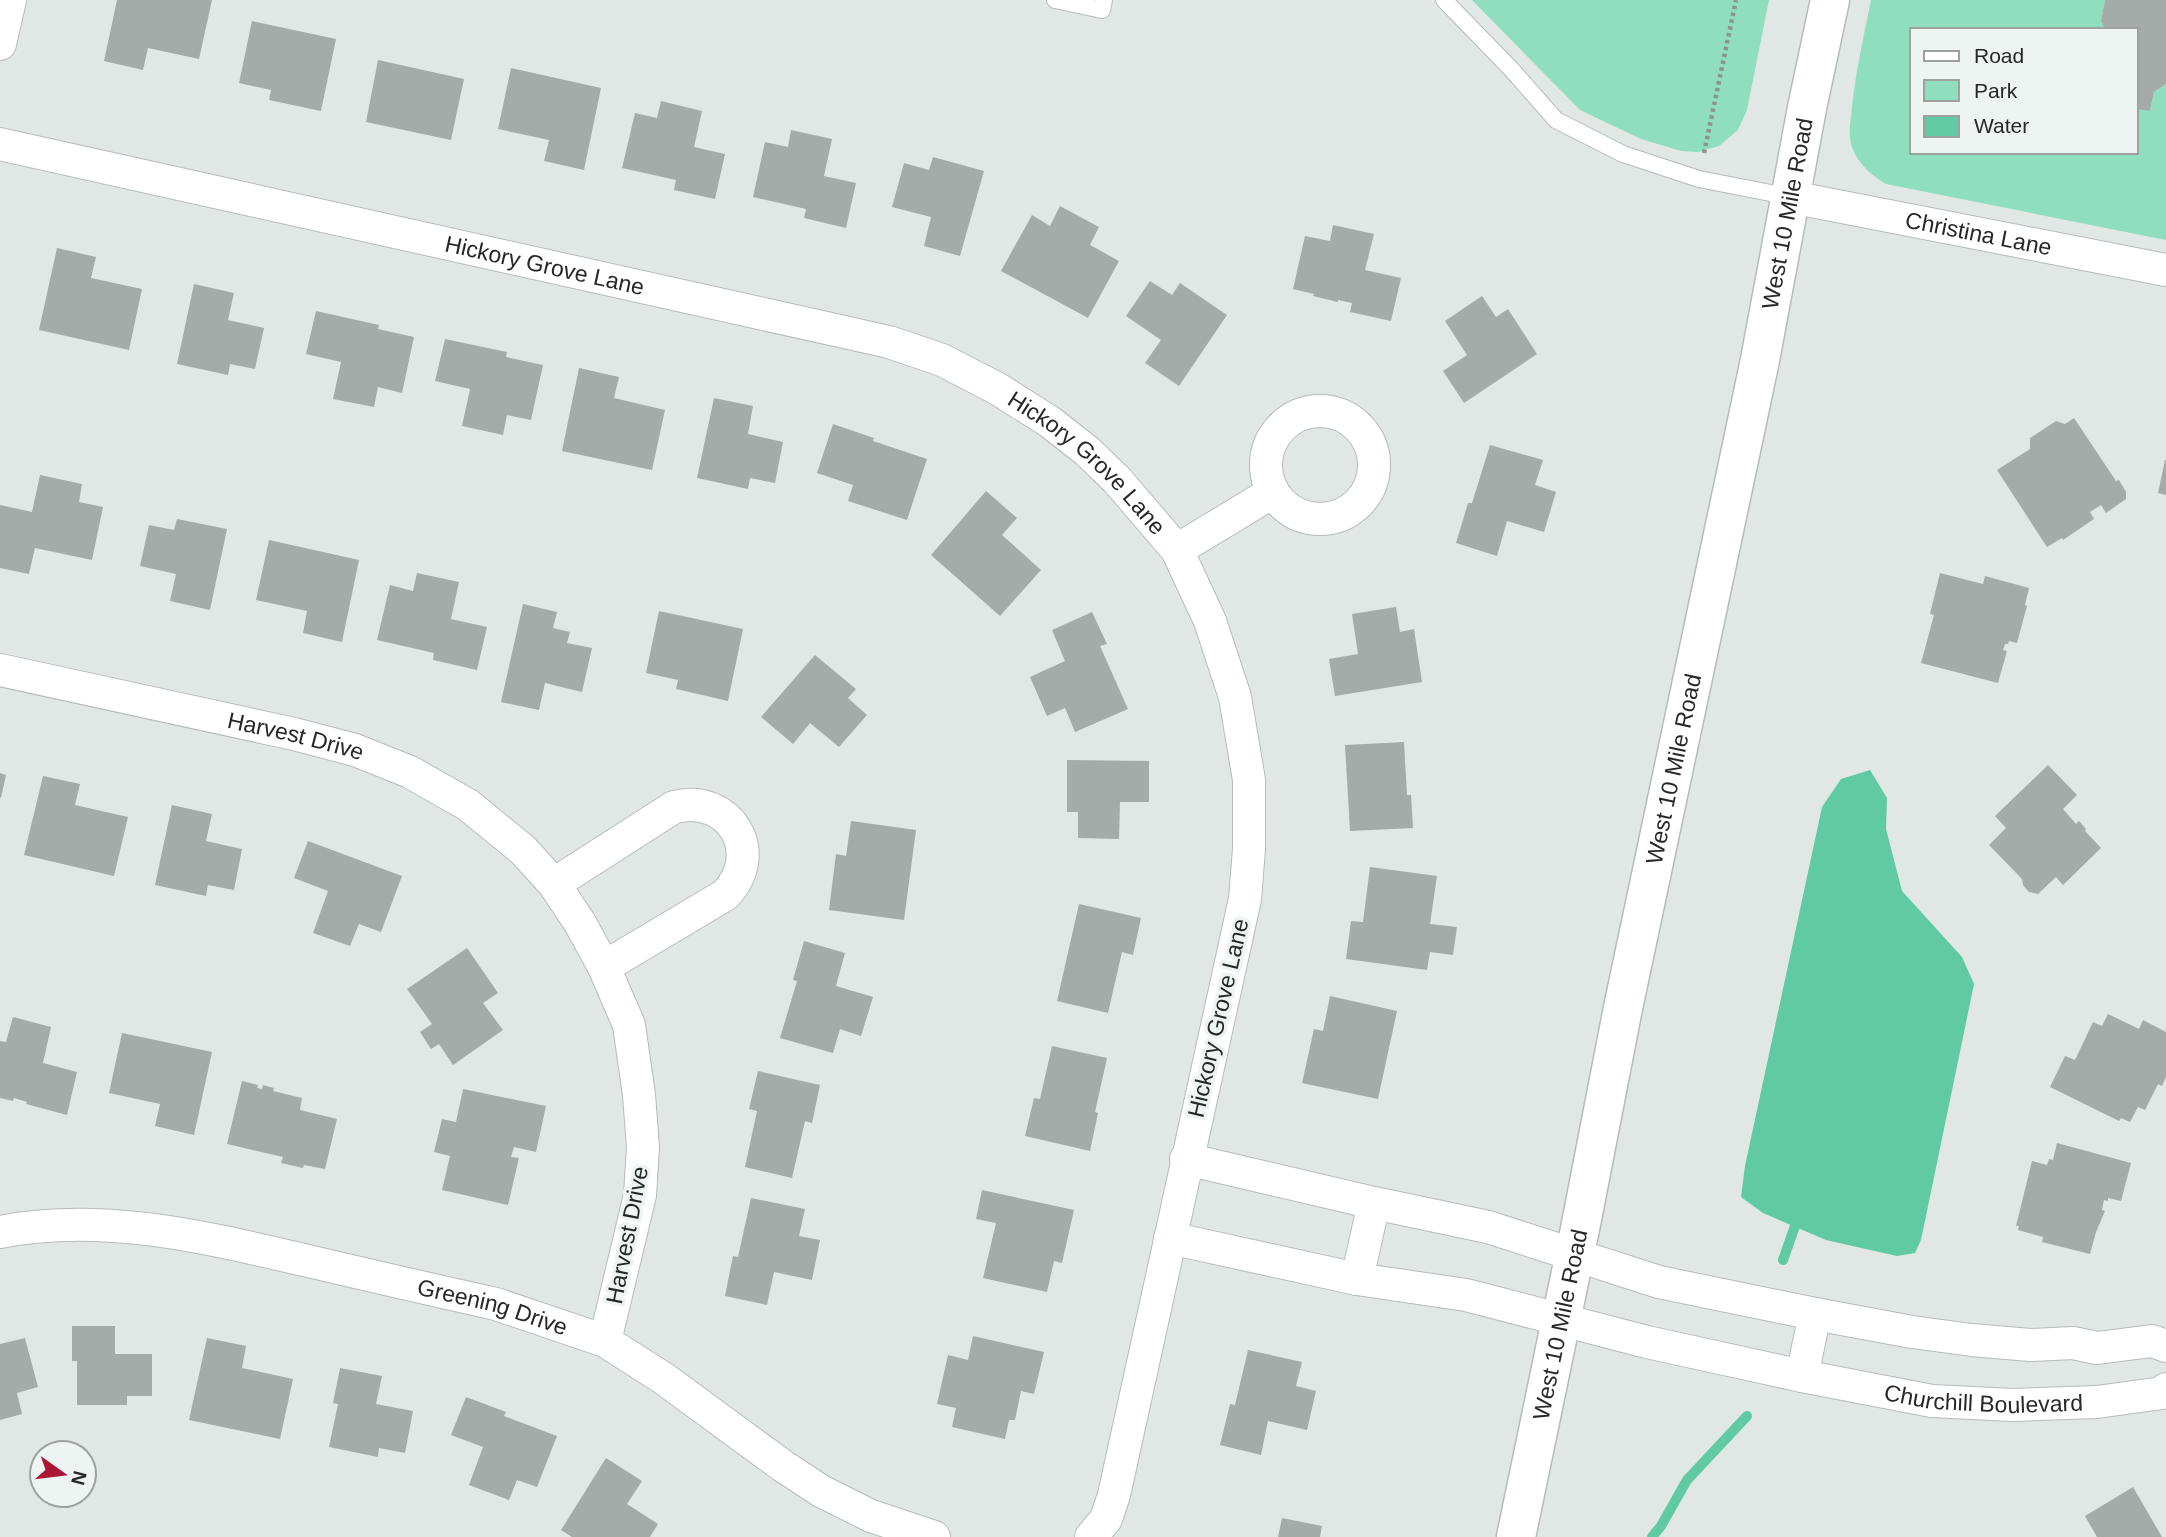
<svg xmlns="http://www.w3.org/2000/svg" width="2166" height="1537" viewBox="0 0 2166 1537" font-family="Helvetica,sans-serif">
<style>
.green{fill:#90dec0}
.water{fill:#60caa4}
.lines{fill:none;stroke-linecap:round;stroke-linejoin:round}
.stream{stroke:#60caa4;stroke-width:10}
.building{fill:#a5aba9}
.service-casing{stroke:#b5bcb9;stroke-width:18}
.minor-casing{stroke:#b5bcb9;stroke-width:34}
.secondary-casing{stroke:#b5bcb9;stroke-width:41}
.path{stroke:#8e9391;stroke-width:4.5;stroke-dasharray:3.5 3.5;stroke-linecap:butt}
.service{stroke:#fff;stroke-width:16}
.minor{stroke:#fff;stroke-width:32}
.secondary{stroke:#fff;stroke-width:38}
.labels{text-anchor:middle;stroke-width:7;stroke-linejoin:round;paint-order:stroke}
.street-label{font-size:23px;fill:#262827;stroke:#edf4f1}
</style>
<rect width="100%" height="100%" fill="#e0e7e4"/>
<path class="green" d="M1472,0H1769L1747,110L1738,130L1719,146L1698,152L1681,151L1641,139L1580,110Z
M1871,0H2105L2101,21L2106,30H1912V152H2136V109L2150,111L2154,92L2166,84V240L1886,184C1869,174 1853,159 1850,139C1849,128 1851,117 1852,107C1856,70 1864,35 1871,0Z"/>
<path class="water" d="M1870,770L1887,798L1886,829L1902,891L1962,957L1974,984L1921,1240L1915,1253L1897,1256L1826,1240L1763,1213L1741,1197L1745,1166L1822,807L1841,779Z"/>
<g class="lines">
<path class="stream" d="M1783,1260L1795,1226
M1652,1537L1661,1526L1687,1480L1747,1416"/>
</g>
<path class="building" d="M117,0H212L199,59L148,48L143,70L104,61Z
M2105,0H2166V84L2154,92L2150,111L2136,109V30H2106L2101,21Z
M252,21L336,39L321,111L269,100L271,90L239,83Z
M378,60L464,79L451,140L366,122Z
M511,68L601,88L584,170L544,161L549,140L498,129Z
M661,101L702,111L694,147L725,154L715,199L674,190L676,180L622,168L635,113L657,118Z
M791,130L832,139L824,176L856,183L846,228L804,218L806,209L753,197L765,142L788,147Z
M933,157L984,171L960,256L924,246L931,217L892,207L904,163L929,170Z
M1060,206L1099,227L1090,245L1119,261L1088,318L1001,271L1032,215L1050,226Z
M1333,225L1374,234L1365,270L1401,278L1391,321L1350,312L1352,303L1338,300V302L1313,296L1314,294L1293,289L1305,236L1330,241Z
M57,248L96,257L91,278L142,289L129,350L39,330Z
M1150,281L1172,295L1180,283L1227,315L1179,386L1145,363L1161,340L1126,316Z
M194,284L234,293L228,320L264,328L255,369L230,364L228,375L177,364Z
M1482,296L1496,317L1508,309L1537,354L1464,403L1443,371L1467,355L1445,321Z
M316,311L379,325L378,329L414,337L402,393L378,387L374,407L333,399L341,362L306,354Z
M445,339L507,352L506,357L543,365L531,420L507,415L503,435L462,426L470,389L435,381Z
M579,368L619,377L614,398L665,410L652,470L562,451Z
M714,398L753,406L748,434L783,442L775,483L750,478L748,489L697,478Z
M2074,418L2116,481L2119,480L2126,492V499L2106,513L2101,505L2090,512L2094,519L2063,540L2062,538L2047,547L1997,470L2030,449V438L2056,421L2065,424Z
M833,424L874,438L873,441L927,459L907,520L848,501L853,485L817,473Z
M1490,445L1543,460L1535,485L1556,492L1544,532L1507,521L1497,556L1456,543L1468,503H1472Z
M2165,460H2166V495L2158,493Z
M40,475L82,484L79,502L103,507L92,560L35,548L29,574L0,568V505L32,512Z
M986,491L1017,518L1002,535L1041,570L1000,616L931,555Z
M177,519L227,529L210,610L170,601L176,574L140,566L149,525L174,530Z
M269,540L359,560L342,642L303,633L307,611L256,600Z
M417,573L459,582L451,619L487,627L477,670L433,660L434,653L377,640L390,585L413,591Z
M1940,573L1983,584L1985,576L2029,588L2025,605L2027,606L2017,643L2009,641L2008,644H2005L2003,650L2007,651L1998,683L1921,663L1934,615L1930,614Z
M523,604L557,612L553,628L570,632L567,643L592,648L582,692L545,683L539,710L501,702Z
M1396,607L1400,632L1414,629L1422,682L1335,696L1329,659L1358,654L1352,614Z
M659,611L743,629L728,701L676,689L678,680L646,673Z
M1092,612L1107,644L1100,646L1128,709L1075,732L1065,708L1047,716L1030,677L1065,661L1052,630Z
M815,655L856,689L848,698L867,715L839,747L810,723L793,744L761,717Z
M1404,742L1407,795H1411L1413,828L1350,831L1345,745Z
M1067,760L1149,761V802H1120L1119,839L1078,838V812H1067Z
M2048,765L2077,795L2063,809L2076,824L2079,821L2086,829L2085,831L2101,848L2063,885L2056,877L2038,894L2029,892L2023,885L2022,879L1989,845L2006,828L1995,816Z
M0,773L6,775L1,798L0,797Z
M43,776L80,784L75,805L128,817L114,876L24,855Z
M172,805L212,814L206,841L242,849L234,890L208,885L206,896L155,885Z
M851,821L916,830L904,920L829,910L836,854L846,856Z
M308,841L402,876L381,932L359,924L350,946L313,933L328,891L294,878Z
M1370,867L1437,876L1430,924L1457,927L1453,955L1430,952L1427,970L1346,959L1351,921L1363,922Z
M1079,904L1141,918L1133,955L1122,952L1108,1013L1057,1001Z
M804,941L845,953L836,986L873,997L861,1036L840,1029L833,1053L780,1038L797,981L793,980Z
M467,948L498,993L483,1003L503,1030L453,1065L439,1044L431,1049L420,1032L432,1024L407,989Z
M1330,996L1397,1011L1378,1099L1302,1083L1314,1029L1323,1031Z
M2108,1014L2139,1029L2143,1020L2166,1032V1077L2162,1086L2158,1084L2145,1110L2138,1107L2130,1122L2121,1118L2119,1121L2050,1087L2065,1056L2075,1060L2093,1022L2102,1026Z
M13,1017L51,1027L43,1063L77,1072L67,1115L26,1104L27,1102L14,1098L13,1101L0,1098V1041L6,1042Z
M122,1033L212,1052L194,1135L155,1126L160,1104L109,1093Z
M1052,1046L1107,1058L1095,1112L1098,1113L1090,1151L1025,1136L1034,1098L1040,1099Z
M758,1071L820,1085L812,1123L805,1121L792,1178L745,1167L757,1111L749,1109Z
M242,1081L258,1085L257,1088L262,1089L263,1085L274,1088L273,1091L302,1098L300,1110L337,1119L325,1169L304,1165L303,1168L281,1163L283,1157L227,1144Z
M463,1089L546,1106L536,1152L514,1147L511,1157L519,1158L508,1205L442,1190L450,1156L434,1152L442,1119L456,1122Z
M2057,1143L2131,1163L2121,1201L2108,1198V1201L2104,1200L2102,1210L2105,1211L2096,1232L2090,1254L2042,1242L2043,1237L2018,1230L2019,1226H2016L2032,1161L2047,1165L2049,1159L2053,1160Z
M982,1190L1074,1210L1062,1263L1054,1261L1047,1292L983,1278L996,1223L976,1219Z
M751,1198L805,1209L799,1236L820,1240L812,1280L774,1272L767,1305L725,1296L733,1256L738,1257Z
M72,1326H115V1354H152V1396H127V1405H77V1361H72Z
M973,1336L1044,1352L1034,1394L1021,1391L1015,1420H1009L1005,1439L952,1427L956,1408L937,1404L948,1355L968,1360Z
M25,1338L38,1387L17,1393L22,1414L0,1420V1344Z
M207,1338L246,1346L242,1368L293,1379L280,1439L189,1420Z
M1248,1350L1302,1362L1296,1386L1316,1391L1307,1430L1268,1421L1261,1455L1220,1445L1230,1404L1235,1405Z
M340,1368L382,1376L376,1404L413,1411L405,1453L379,1448L378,1457L329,1447L338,1404L333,1403Z
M466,1397L506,1412L504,1416L557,1436L537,1487L517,1480L509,1500L469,1485L483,1447L451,1435Z
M606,1458L642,1481L627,1504L658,1524L650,1537H572L561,1530Z
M2133,1487L2162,1537H2097L2085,1516Z
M1282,1518L1322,1526L1320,1537H1278Z"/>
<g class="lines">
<g class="service-casing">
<path id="service" d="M1055,0L1102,10L1104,0
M1444,0L1512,70L1556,120L1623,154L1699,179L1791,197"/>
</g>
<g class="minor-casing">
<g id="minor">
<path d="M0,44L10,0"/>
<path id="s1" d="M0,144L889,342L942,360L998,389L1050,422L1087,451L1117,480L1177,550L1210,621L1235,697L1249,780V849L1245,899L1114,1495L1106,1519L1091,1537"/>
<path id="s2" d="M1791,197L2166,270"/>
<circle cx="1320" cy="465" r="54"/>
<path d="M1177,550L1273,492"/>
<path id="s3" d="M0,670L294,734L355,750L410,772L468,805L523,850L554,884L580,923L604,967L629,1025L639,1095L643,1147L640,1195L605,1341"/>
<path d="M554,884L674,807C730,793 766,853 725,895L604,967"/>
<path d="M1186,1159L1374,1203L1488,1227L1659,1282L1815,1314L1912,1332L1972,1340L2030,1345L2073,1343L2097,1348L2152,1341L2166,1346"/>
<path id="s4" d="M0,1232C102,1212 205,1237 304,1260C368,1275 432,1290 496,1304L605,1341L663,1378L783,1466L821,1491L871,1516L934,1537"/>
<path id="s5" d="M1170,1238L1357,1279L1466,1295L1647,1342L1802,1376L1932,1401L2013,1405L2097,1402L2162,1393L2166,1389"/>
<path d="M1357,1279L1374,1203"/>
<path d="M1802,1376L1815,1314"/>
</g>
</g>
<g class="secondary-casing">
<g id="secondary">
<path id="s6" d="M1516,1537L1581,1224L1623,1008L1760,360L1807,108L1830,0"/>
</g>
</g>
<path class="path" d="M1704,153L1736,0"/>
<use href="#service" class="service"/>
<use href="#minor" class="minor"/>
<use href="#secondary" class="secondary"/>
</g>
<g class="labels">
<g class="street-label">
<text dy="8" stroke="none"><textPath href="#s6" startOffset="1351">West 10 Mile Road</textPath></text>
<text dy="8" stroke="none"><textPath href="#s2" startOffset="191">Christina Lane</textPath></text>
<text dy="8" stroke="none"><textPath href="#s1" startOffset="558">Hickory Grove Lane</textPath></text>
<text dy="8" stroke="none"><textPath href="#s1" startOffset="1146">Hickory Grove Lane</textPath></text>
<text dy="8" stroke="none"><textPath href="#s3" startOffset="303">Harvest Drive</textPath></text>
<text dy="8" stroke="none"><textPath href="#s6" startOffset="784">West 10 Mile Road</textPath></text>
<text transform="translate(1218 1018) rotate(-77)" y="8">Hickory Grove Lane</text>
<text transform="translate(627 1235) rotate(-79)" y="8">Harvest Drive</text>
<text dy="8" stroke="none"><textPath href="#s4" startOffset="502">Greening Drive</textPath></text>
<text dy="8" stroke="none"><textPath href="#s6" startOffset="217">West 10 Mile Road</textPath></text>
<text dy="8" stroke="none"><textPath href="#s5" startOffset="831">Churchill Boulevard</textPath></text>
</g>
</g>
<rect x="1910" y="28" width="228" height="126" fill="#edf4f1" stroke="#9da2a0" stroke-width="2"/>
<rect x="1924" y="51" width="35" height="10" fill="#ffffff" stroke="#9da2a0" stroke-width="2"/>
<text x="1974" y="63" font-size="21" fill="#262827">Road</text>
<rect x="1924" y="80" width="35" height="21" fill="#90dec0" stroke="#9da2a0" stroke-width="2"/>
<text x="1974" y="98" font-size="21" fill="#262827">Park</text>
<rect x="1924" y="116" width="35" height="21" fill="#60caa4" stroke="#9da2a0" stroke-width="2"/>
<text x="1974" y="133" font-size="21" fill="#262827">Water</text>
<g transform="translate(63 1474) rotate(104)"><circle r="33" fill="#edf4f1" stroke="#9da2a0" stroke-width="2"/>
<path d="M0-5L12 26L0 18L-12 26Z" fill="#ac1635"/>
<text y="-10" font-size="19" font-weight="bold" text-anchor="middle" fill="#262827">N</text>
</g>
</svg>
